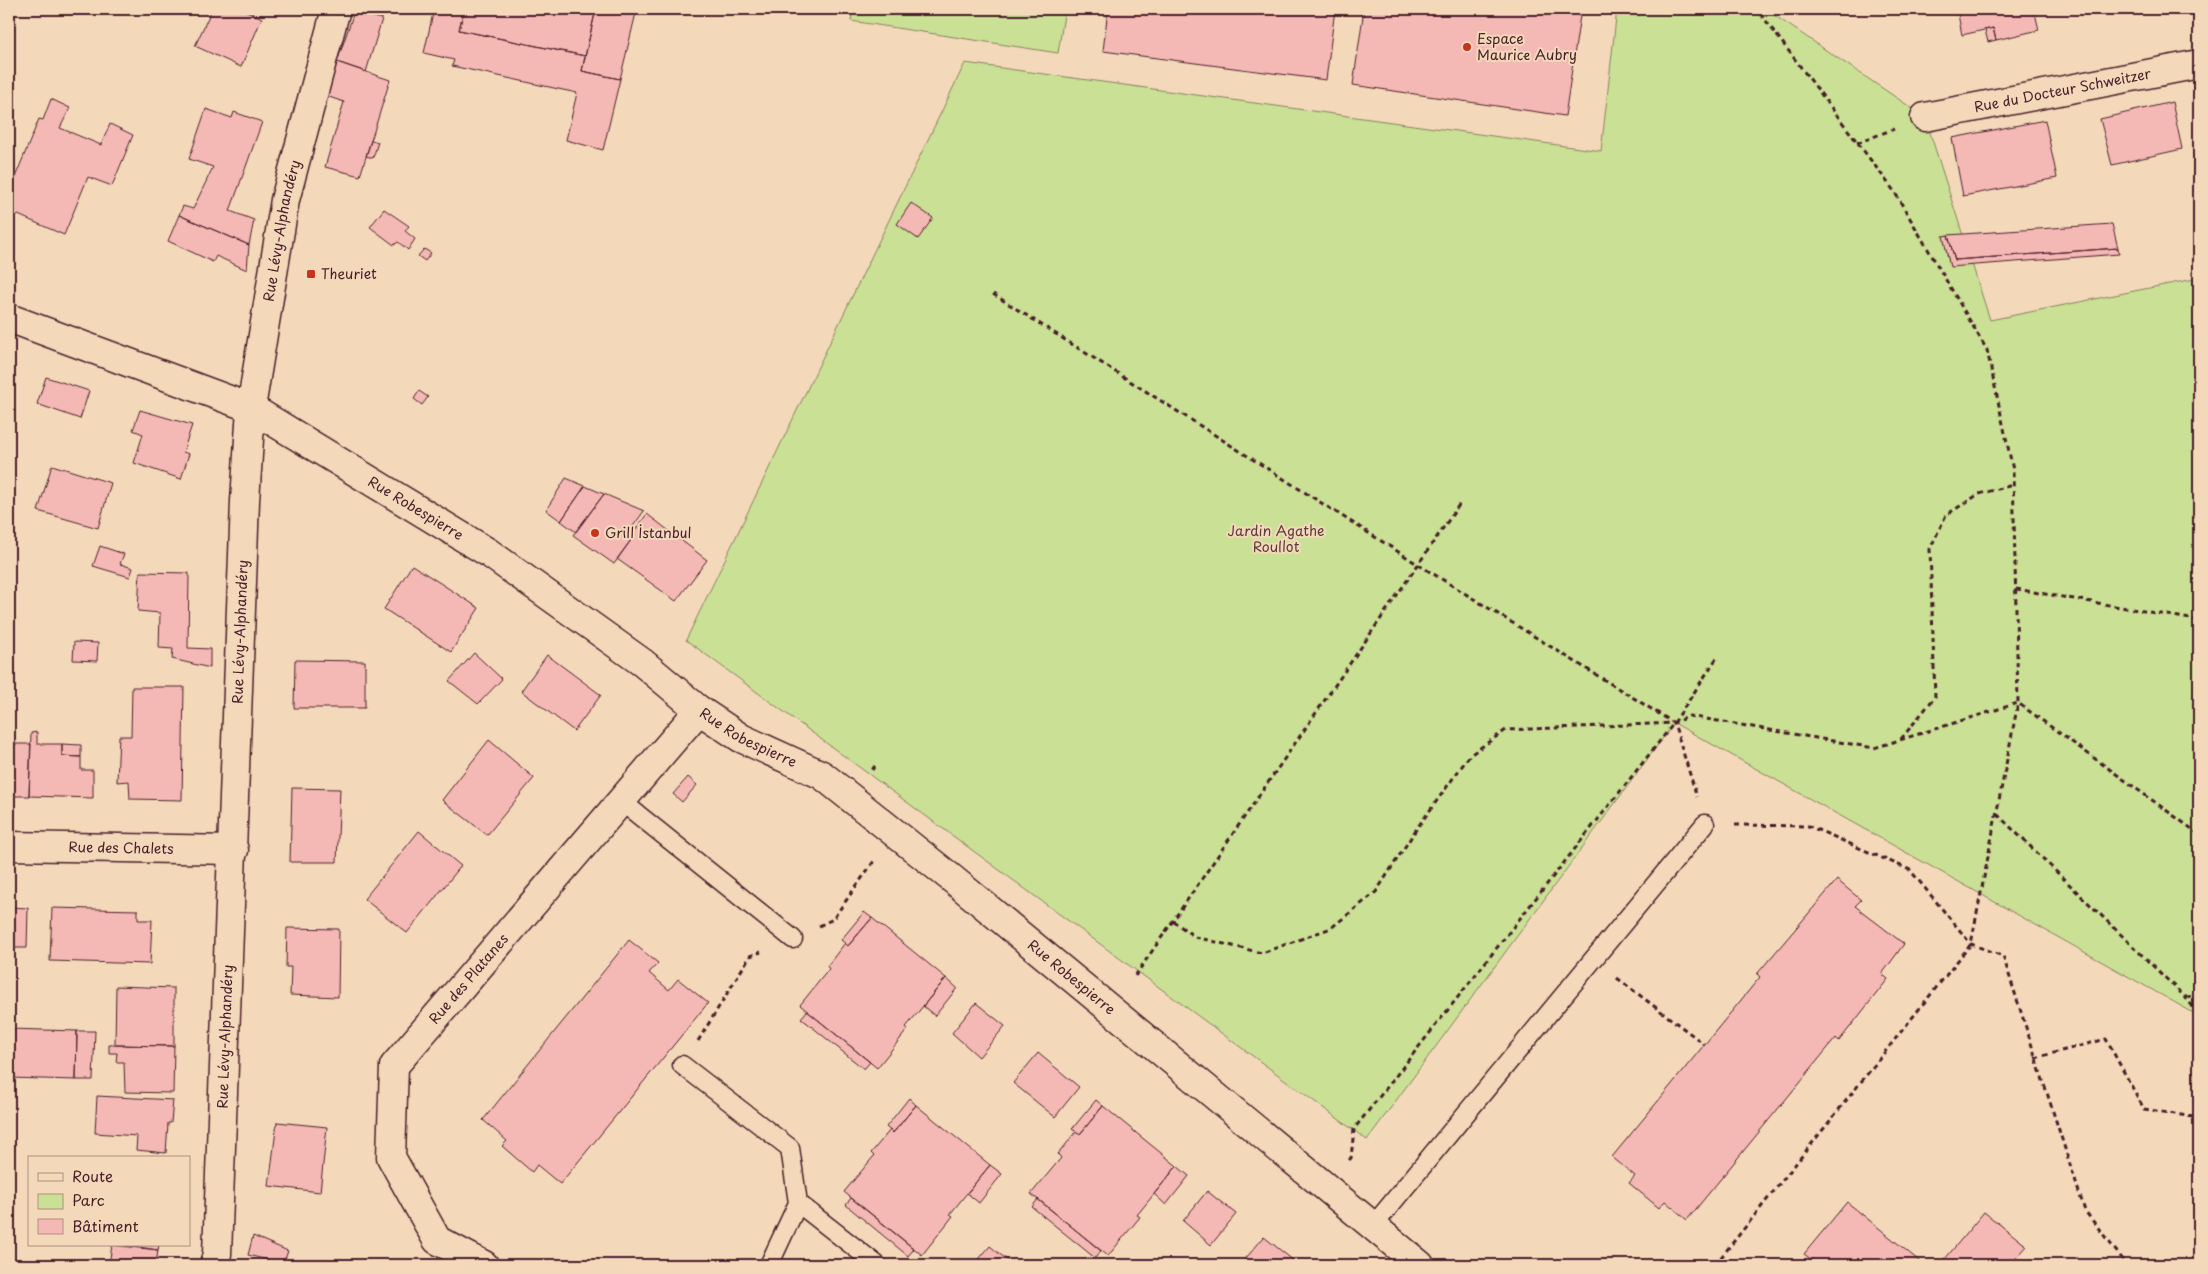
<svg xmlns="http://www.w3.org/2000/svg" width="2208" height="1274" viewBox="0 0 2208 1274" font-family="'Playpen Sans',sans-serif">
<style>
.green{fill:#c9e095;stroke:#8a8060}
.building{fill:#f5b9b5;stroke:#4a1f2b}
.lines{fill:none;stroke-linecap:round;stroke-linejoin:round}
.service-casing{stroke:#4a1f2b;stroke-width:21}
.minor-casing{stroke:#4a1f2b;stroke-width:31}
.tertiary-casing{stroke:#4a1f2b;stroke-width:31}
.path{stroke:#4a1f2b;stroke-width:3;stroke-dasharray:5 4;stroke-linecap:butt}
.service{stroke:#f3d9ba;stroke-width:18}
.minor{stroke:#f3d9ba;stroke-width:28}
.tertiary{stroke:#f3d9ba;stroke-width:28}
.poi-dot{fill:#c8321e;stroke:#f3d9ba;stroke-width:2}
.labels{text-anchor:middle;stroke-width:4;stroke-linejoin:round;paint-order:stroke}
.poi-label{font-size:14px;fill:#4a1f2b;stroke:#f3d9ba;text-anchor:start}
.street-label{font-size:14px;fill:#4a1f2b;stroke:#f3d9ba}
.park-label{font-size:14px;fill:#5d3c3b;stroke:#f3d9ba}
</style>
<rect width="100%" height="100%" fill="#f3d9ba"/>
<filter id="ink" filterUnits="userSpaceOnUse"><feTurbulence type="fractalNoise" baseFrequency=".02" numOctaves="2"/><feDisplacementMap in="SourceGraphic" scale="10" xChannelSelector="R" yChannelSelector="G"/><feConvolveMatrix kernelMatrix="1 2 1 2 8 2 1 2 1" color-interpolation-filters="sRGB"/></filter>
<g filter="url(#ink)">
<path class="green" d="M853,9H1065L1058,53L851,21Z
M1617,9H1765L1925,117L1990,320L2199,278V1016L1674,723L1367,1140L686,640L965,63L1601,151Z"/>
<path class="building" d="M212,9H242L262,18L241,67L195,46Z
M434,9H464L459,30L585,56L582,71L620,79L603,150L566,140L577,93L452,66L454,60L424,53Z
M464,9H508L524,12L525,9H596L585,56L459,30Z
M596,9H637L620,79L582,71Z
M1108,9H1335L1326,80L1103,51Z
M1364,9H1581L1565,116L1353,85Z
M1957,9H2034L2039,30L1996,40L1993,28L1962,35Z
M354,12L382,19L366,72L337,62Z
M1993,28L1996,40L1988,42L1985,30Z
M337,62L390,80L360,176L325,167L344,102L326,96Z
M51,99L70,108L60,128L101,145L110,124L133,135L112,186L88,177L64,235L9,211V192L39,119L43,120Z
M2172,102L2182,149L2112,165L2100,119Z
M206,109L232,118L234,112L262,122L230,211L254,220L249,245L179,215L183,206L193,209L213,167L189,159Z
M2045,120L2057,178L1963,196L1952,138Z
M371,140L378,142L373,158L366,156Z
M911,203L933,218L918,239L897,224Z
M384,209L409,226L405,231L415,239L408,250L398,242L394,245L370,227Z
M179,215L249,245L247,270L216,256L213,262L168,241Z
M2112,224L2118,248L1955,260L1948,235Z
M1948,235L1955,260L2118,248L2119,254L1950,267L1943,236Z
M424,249L431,253L425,261L418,256Z
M46,377L89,391L80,419L37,404Z
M419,391L428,397L422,405L414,399Z
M140,410L192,425L183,452L189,454L181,479L134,463L143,434L133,430Z
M52,465L111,483L98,528L38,511Z
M566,478L585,486L561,521L546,510Z
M585,486L604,494L576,532L561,521Z
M604,494L644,511L626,536L631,540L614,564L573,535Z
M647,514L707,560L676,601L617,559L631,540L629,538Z
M100,546L124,554L120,564L133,568L130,577L93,566Z
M412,565L479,608L451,652L384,609Z
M140,572L189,573L188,648L210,649V668L172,659L173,649L159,648L160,613L138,611Z
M74,642L98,643L97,661L73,660Z
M474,653L502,679L478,704L449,681Z
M547,655L601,695L574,731L521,691Z
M295,660L365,661V708H294Z
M132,687H184L182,800L130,799L129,781L117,782L119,736H131Z
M37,732V744H62V756L81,757V770H93V798L29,796L31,733Z
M489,740L534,778L487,835L442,800Z
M9,744H31L29,796H9Z
M62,744L81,745V757L62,756Z
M688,777L697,785L682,802L673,794Z
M292,788L340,789L337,862H290Z
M419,831L461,866L407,933L364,899Z
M1837,880L1861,900L1855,906L1904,944L1882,974L1888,979L1839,1041L1836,1038L1687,1220L1665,1201L1659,1208L1629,1183L1635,1176L1612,1157L1760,977L1757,974Z
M9,907L28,908L27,948H9Z
M52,908L138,910V920H152L150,964L50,961Z
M864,912L872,918L848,946L841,940Z
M872,918L946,978L906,1027L908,1029L877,1068L800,1005L829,969L827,966L845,943L848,946Z
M287,928L339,929L338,997L290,995L291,967H286Z
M629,940L658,963L649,973L669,990L678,979L708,1003L560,1184L537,1165L532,1172L502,1146L507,1141L483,1120Z
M946,978L957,988L935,1016L923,1006Z
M116,986L174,988V1046L115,1045Z
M976,1003L1005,1026L979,1057L952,1033Z
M807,1011L870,1062L864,1069L801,1018Z
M9,1029L77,1031L76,1080L9,1078Z
M77,1031H95L93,1080H76Z
M109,1045L174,1046L173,1093L125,1092L124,1062H116L117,1053H109Z
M1038,1053L1079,1087L1055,1117L1013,1083Z
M97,1096L173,1100L171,1123H168L166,1153L136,1150L137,1136L95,1133Z
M909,1098L916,1105L893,1133L886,1127Z
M1096,1100L1103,1106L1080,1134L1072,1129Z
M916,1105L990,1165L950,1214L953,1216L922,1255L844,1192L874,1156L871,1153L890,1130L893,1133Z
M1103,1106L1177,1166L1137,1215L1140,1217L1108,1256L1031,1194L1061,1158L1058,1154L1076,1132L1080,1134Z
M277,1122L327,1127L320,1192L269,1186Z
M990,1165L1002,1174L979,1203L967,1193Z
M1177,1166L1189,1176L1166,1205L1154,1194Z
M1207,1191L1236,1214L1211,1245L1183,1221Z
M851,1198L914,1249L908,1256L846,1205Z
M1038,1199L1101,1251L1095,1258L1032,1207Z
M1847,1202L1924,1265H1819L1804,1254Z
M1984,1212L2027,1246L2010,1265H1940Z
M253,1236L288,1251L283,1264L248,1255Z
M1264,1237L1299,1265H1240Z
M112,1245L158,1250L156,1265H109Z
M126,1245H159L158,1250Z
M990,1246L1013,1265H974Z"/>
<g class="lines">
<g class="service-casing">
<path id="service" d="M621,801L793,939
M682,1065L790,1148L798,1203
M1373,1226L1705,824
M769,1265L798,1203L877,1265"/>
</g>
<g class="minor-casing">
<g id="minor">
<path id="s1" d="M1925,117L2199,64"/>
<path id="s2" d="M251,408L285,200L336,9"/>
<path id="s3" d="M9,846L234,850"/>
<path id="s4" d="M484,1265L437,1240L391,1157L394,1066L699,710"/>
</g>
</g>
<g class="tertiary-casing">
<g id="tertiary">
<path id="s5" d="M9,318L251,408L489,553L643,663L699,710L741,738L822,775L950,877L1420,1265"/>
<path id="s6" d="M214,1265L217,1254L245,501L251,408"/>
</g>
</g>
<path class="path" d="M1857,143L1894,129
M993,294L1419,565L1674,723L1697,797
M2016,589L2196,620
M1901,739L1935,697L1930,549L1946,515L1979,494L2013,485
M872,770L877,763
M1997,814L2185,997L2199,1014
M1735,825L1809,826L1910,870L1971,944L2003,956L2085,1211L2127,1265
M1173,921L1195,937L1262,953L1331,928L1376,892L1417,828L1470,755L1506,730L1674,723L1689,716L1874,748L2018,703L2199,834
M819,926L833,919L874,861
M1135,976L1461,502
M1617,978L1704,1044
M2186,997L2199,996
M698,1041L750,956L761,952
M2035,1058L2106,1039L2144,1109L2199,1118
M1349,1160L1351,1158L1354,1129L1674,723L1718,656
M1715,1265L1971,944L2018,703L2013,470L1987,350L1894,191L1757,9"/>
<use href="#service" class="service"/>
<use href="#minor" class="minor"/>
<use href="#tertiary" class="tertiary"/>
</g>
</g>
<g class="poi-dot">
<circle cx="1467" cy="47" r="5"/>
<rect x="306" y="269" width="10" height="10" rx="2.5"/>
<circle cx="595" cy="533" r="5"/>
</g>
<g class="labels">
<g class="poi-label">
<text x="1477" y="44">Espace<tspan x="1477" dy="16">Maurice Aubry</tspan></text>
<text x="321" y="279">Theuriet</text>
<text x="605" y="538">Grill İstanbul</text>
</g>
<g class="street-label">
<text dy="5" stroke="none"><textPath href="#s1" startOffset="140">Rue du Docteur Schweitzer</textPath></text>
<text dy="5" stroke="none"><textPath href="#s2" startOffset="180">Rue Lévy-Alphandéry</textPath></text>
<text dy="5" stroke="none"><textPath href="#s5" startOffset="451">Rue Robespierre</textPath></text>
<text dy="5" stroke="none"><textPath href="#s6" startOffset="634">Rue Lévy-Alphandéry</textPath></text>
<text dy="5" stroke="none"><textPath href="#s5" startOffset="856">Rue Robespierre</textPath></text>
<text dy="5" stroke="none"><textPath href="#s3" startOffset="112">Rue des Chalets</textPath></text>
<text dy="5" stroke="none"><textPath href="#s5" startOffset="1260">Rue Robespierre</textPath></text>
<text dy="5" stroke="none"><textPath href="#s4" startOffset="354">Rue des Platanes</textPath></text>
<text dy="5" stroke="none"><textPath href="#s6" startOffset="229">Rue Lévy-Alphandéry</textPath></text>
</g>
<g class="park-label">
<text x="1276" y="536">Jardin Agathe<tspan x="1276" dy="16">Roullot</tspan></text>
</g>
</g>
<rect width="2208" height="1274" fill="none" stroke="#f3d9ba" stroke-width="30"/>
<rect x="15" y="15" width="2178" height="1244" fill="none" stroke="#4a1f2b" stroke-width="2" filter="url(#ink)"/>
<rect x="28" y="1156" width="162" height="90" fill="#f3d9ba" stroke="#af8f81"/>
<rect x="38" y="1173" width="25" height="8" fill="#f3d9ba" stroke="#af8f81"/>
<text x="72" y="1182" font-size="15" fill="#4a1f2b">Route</text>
<rect x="38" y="1194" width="25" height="15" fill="#c9e095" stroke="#af8f81"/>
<text x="72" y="1206" font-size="15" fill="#4a1f2b">Parc</text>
<rect x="38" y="1219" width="25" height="15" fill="#f5b9b5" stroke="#af8f81"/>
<text x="72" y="1232" font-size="15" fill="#4a1f2b">Bâtiment</text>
</svg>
